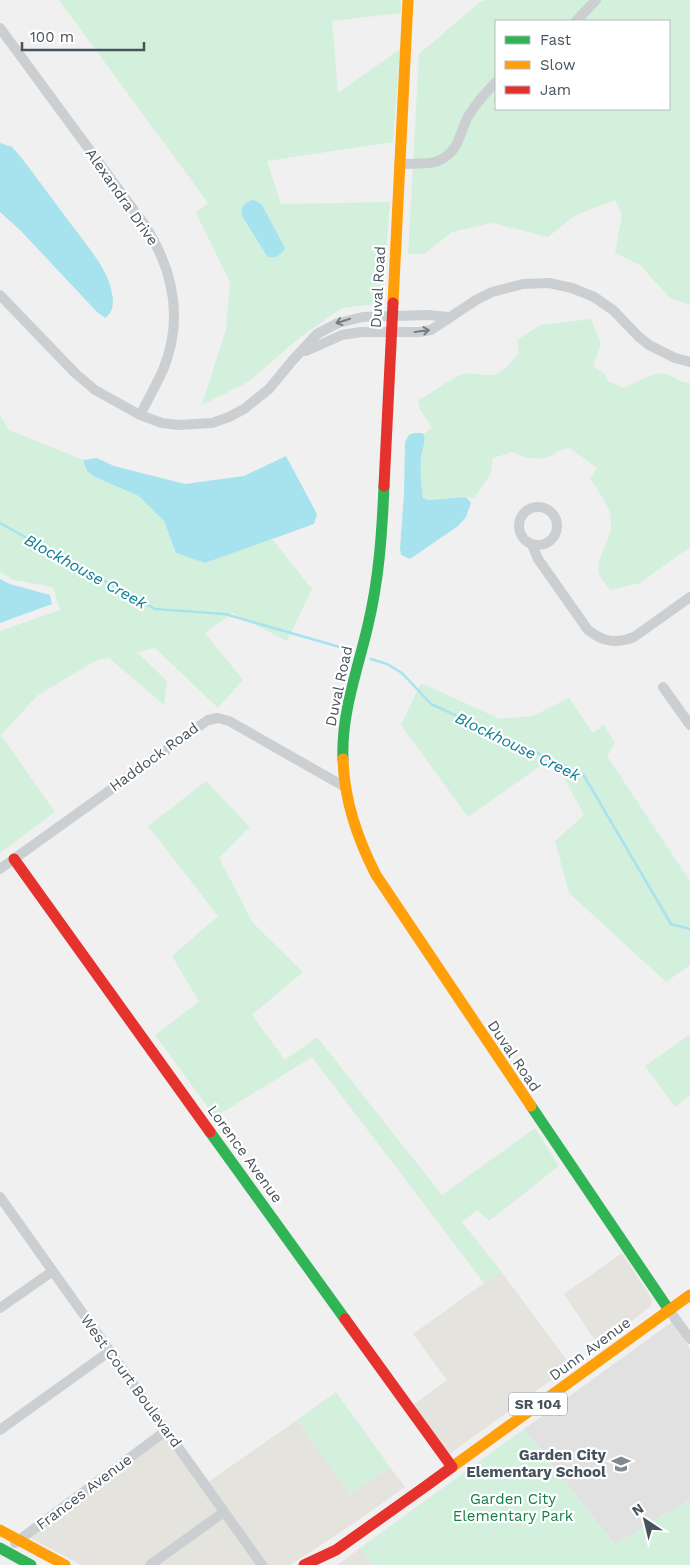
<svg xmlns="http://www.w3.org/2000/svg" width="690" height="1565" viewBox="0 0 690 1565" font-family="'Work Sans',sans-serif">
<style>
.commercial{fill:#e5e3de}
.education{fill:#e2e1e2}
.green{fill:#d3f0dd;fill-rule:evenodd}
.water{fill:#a7e3ef}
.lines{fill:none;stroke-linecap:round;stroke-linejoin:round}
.stream{stroke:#a7e3ef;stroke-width:2.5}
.street{stroke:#cbcfd1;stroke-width:10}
.fast{stroke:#30b455;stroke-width:11}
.slow{stroke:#ff9f0a;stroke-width:11}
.jam{stroke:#e5322d;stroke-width:11}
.oneway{stroke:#757e86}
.labels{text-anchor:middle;stroke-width:4.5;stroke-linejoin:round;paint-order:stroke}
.shield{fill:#fff;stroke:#7e878e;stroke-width:1}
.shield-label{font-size:14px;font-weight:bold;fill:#46535d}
.street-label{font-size:15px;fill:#46535d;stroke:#fff}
.poi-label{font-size:15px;font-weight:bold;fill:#46535d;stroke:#fff;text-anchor:end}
.park-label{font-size:15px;fill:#158045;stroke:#fff}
.water-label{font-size:16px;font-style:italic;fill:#0a7f96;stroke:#fff}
</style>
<rect width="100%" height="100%" fill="#f0f0f0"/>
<path class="commercial" d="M622,1253L650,1296L652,1302L650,1307L599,1346L564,1294Z
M501,1271L571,1366L448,1455L412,1406L447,1380L413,1334Z
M297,1420L350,1494L390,1467L405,1487L353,1524L290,1565H81L21,1533L167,1426L207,1483Z
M360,1548L374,1565H337Z"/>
<path class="education" d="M672,1322L690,1349V1499L615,1545L524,1429Z"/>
<path class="green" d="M59,0H401V13L332,21L338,93L400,49L393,142L267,161L281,204L390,202L382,303L342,308L303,335L248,382L202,405L226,329L230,282L196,213L208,203Z
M485,0H690V305L670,298L640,265L615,253L622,214L615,200L576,215L548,237L492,223L452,232L424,254H408L419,54L480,2ZM496,21H669V109H496Z
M591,319L601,344L593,366L605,374L608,381L624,388C635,383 656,370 667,374C675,377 681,383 690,383V547L640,583L610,590C607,585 600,578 599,573C596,557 610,542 611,527C613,507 599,494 590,478L597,468L570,448C556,450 558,453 548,457C538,461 522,457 512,452L493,458L490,475L474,498L465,497L425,500C419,490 420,470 421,459C422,450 426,442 424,434L432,427L420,410L418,400C433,393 444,383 458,376C472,369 486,380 500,372C507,369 513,359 519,353L517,340L540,325Z
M0,415L9,430L83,460L87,471L95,477L139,495L164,521L176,553L205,563L272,539L312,589L287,641L232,613L205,633L243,680L218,708L155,648L137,652L167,681L164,705L109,658L97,660L38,695L1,735L55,812L0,853V631L60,610L53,587L14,580L0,572Z
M421,683L500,719L533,716L569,698L593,733L604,725L615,743L607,756L690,881V965L666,982L569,893L555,841L584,815L553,757L468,817L401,725Z
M206,781L250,827L219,858L253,923L303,972L252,1015L285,1060L317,1037L442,1195L535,1128L559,1166L489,1221L477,1210L462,1222L501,1271L484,1283L312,1057L215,1117L155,1035L199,1002L172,956L218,916L148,826Z
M690,1034V1095L675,1107L645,1066Z
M336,1392L390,1467L350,1494L297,1420Z
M524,1429L615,1545L690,1499V1565H374L360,1548Z"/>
<path class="water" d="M0,143L12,147L21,157C39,181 56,204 74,228C86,244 100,261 108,279C112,291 118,309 105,318L97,312L20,230L0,212Z
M252,200L257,201L262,205L284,246L285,249C280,255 274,260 267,256L242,216C240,207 244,203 252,200Z
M413,433H421L424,434C426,442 422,450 421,458C420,471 421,486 423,498L428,500L465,497L468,499L471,503L466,517L458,526L410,559L401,555L400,549L404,493L405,442L409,435Z
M286,456L317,514L314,524L205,563L176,553L164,521L139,496L95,477L87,471L83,460L97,458L114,466L185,484L244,476Z
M0,579L10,584L50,595L52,604L0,623Z"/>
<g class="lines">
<path class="stream" d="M0,523L155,609L225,614L350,650
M371,659L387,664L402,673L431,704L583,774L671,924L690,929"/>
<path class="street" d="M576,21L596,0
M0,28L144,224C173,269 184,319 163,370C156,385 148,400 140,415
M399,164C409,163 429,165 438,161C462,150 458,133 469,115C477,102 486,92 496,82
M0,295L75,373L95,390L140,415L162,423L178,425L212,423L229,417L244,409L269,389L292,361L317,334L338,323L363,317L428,315L449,317
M306,351L342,335L361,332H420L431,330L476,300L492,292L523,284L549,283L572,288L594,297L613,310L639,337L649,345L675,358L690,362
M519 526a19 19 0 1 1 38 0a19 19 0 1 1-38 0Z
M532,545L538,559L588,630C603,642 616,644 634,637L690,597
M663,687L690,725
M0,869L208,720L218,718L229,721L345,787
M0,1197L262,1565
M0,1308L53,1271
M669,1310L690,1339
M0,1430L110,1351
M15,1543L167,1430
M150,1565L224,1512"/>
<path class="fast" d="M343,759C341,713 358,669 368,625C379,579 382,533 384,486
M531,1106L669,1310
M210,1132L345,1319
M0,1548L31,1565"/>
<path class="slow" d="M393,303L408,0
M343,759C344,801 357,838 376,875L531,1106
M452,1467L690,1295
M0,1530L65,1565"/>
<path class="jam" d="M384,486L393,303
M14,859L210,1132
M345,1319L452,1467L426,1486
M304,1565L336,1550L426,1486"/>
</g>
<defs><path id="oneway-shaft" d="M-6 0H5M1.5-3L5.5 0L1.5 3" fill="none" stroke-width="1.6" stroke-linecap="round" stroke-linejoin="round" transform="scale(1.25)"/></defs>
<g class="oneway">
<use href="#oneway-shaft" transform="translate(343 321) rotate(162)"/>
<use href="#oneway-shaft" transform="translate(422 331) rotate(-7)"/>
</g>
<defs>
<g id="school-bare" transform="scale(1.5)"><path d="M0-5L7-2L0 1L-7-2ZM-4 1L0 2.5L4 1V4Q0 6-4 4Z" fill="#828a90" stroke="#fff" stroke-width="2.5" paint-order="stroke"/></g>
</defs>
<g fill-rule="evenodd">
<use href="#school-bare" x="621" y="1464"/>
</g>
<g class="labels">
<rect class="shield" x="509" y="1392.5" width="58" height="23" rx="4"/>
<g class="shield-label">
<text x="538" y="1409">SR 104</text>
</g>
<g class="street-label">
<text transform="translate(122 197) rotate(55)" y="5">Alexandra Drive</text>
<text transform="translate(378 287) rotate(-87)" y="5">Duval Road</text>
<text transform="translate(339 686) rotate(-78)" y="5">Duval Road</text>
<text transform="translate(154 757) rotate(-36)" y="5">Haddock Road</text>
<text transform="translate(514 1056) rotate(56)" y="5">Duval Road</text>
<text transform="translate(245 1154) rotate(54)" y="5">Lorence Avenue</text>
<text transform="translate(590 1349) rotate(-36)" y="5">Dunn Avenue</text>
<text transform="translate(131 1381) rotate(54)" y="5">West Court Boulevard</text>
<text transform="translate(84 1492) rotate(-37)" y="5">Frances Avenue</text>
</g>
<g class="poi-label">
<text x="606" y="1460">Garden City<tspan x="606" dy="17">Elementary School</tspan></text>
</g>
<g class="park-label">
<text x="513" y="1504">Garden City<tspan x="513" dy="17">Elementary Park</tspan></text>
</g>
<g class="water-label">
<text transform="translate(86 571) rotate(29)" y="6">Blockhouse Creek</text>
<text transform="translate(518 746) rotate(26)" y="6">Blockhouse Creek</text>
</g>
</g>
<rect x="495" y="20" width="175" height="90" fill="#ffffff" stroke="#b5babe"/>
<rect x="505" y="36" width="25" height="8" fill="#30b455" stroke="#b5babe"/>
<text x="540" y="45" font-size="15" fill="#46535d">Fast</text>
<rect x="505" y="61" width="25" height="8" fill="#ff9f0a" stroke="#b5babe"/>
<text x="540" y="70" font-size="15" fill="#46535d">Slow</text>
<rect x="505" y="86" width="25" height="8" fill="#e5322d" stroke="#b5babe"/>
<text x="540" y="95" font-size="15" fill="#46535d">Jam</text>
<g transform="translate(645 1520) rotate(325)" stroke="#ffffff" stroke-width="4" paint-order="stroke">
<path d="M0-4L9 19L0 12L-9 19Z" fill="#46535d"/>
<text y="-8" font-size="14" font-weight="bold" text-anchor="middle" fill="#46535d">N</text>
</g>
<path d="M22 42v8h122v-8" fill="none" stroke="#46535d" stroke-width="2.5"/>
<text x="30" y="42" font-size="15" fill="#46535d" stroke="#ffffff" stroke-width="4" paint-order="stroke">100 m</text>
</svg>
